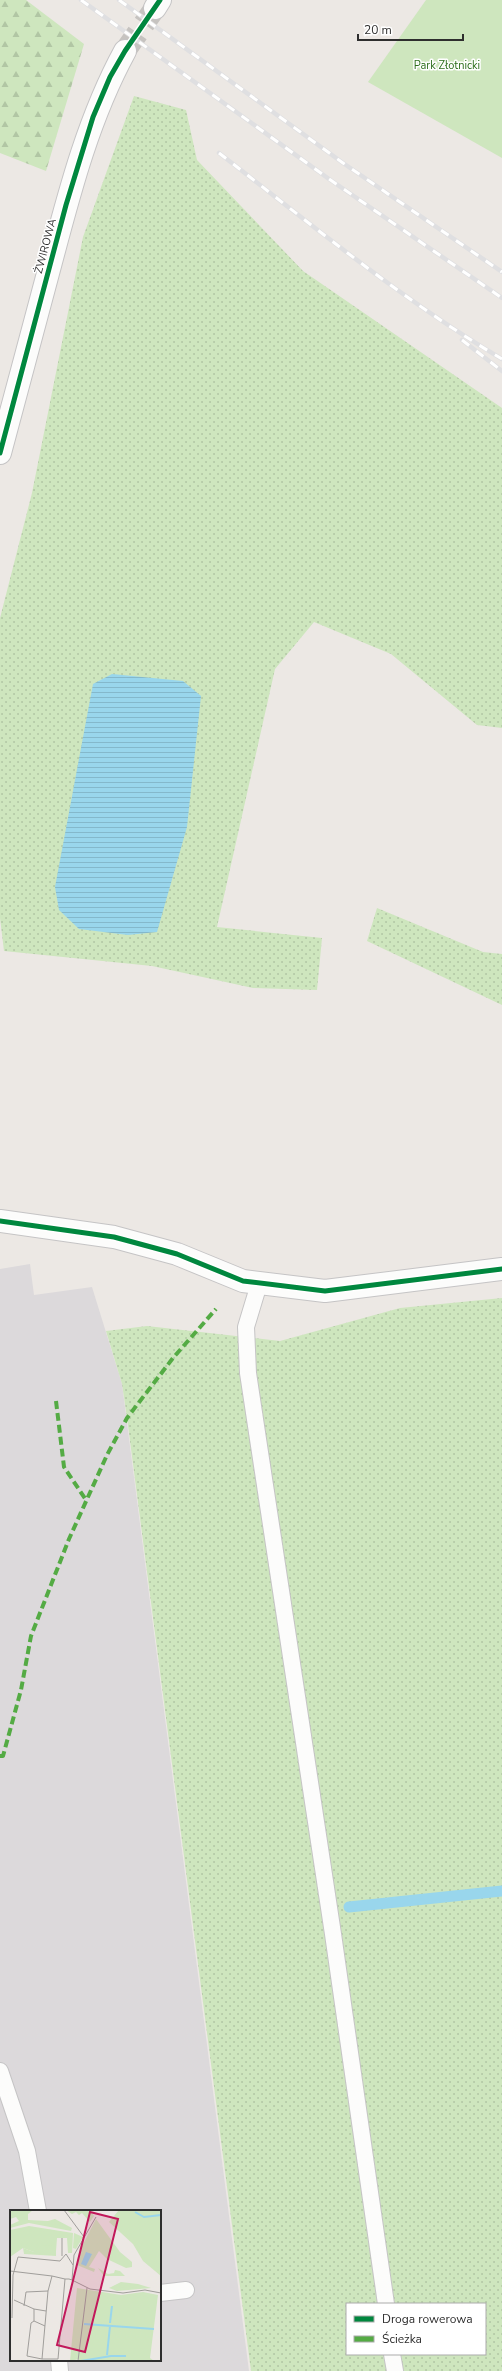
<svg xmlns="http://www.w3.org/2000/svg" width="502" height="2371" viewBox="0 0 502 2371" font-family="'Nunito Sans',sans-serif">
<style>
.industrial{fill:#dcd9db;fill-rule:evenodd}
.grass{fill:url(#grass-dots);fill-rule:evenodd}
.forest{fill:url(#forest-firs)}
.park{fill:#cee6be}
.water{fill:url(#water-rules)}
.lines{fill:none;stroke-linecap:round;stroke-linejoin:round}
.stream{stroke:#99d6ec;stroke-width:11}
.street-tunnel{stroke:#c6c3c0;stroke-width:22;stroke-dasharray:22 11;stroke-linecap:butt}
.lane-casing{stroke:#c5c4c5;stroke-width:18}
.street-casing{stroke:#c5c4c5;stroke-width:24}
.lane{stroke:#fcfcfb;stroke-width:16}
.street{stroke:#fcfcfb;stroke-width:22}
.rail-casing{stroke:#dfdfe1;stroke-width:4.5}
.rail{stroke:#fff;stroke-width:3;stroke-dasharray:9;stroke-linecap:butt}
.quiet{stroke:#54ab44;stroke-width:4;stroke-dasharray:8 4;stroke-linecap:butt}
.cycleway-casing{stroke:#fff;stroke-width:8}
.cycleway{stroke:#00873e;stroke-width:5}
.labels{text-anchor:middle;stroke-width:3;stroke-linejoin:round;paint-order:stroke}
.park-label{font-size:11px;fill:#2c6e1b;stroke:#fff}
.street-label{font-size:11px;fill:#2e2e2e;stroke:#fff}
.inset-river{fill:none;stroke:#99d6ec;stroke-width:2}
.inset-road{fill:none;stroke:#a09e9b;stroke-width:1}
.view{fill:#c2185b;fill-opacity:0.15;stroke:#c2185b;stroke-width:2}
.inset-edge{fill:none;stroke:#2e2e2e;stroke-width:2}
</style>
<defs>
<pattern id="grass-dots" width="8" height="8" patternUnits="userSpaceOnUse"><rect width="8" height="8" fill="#cee6be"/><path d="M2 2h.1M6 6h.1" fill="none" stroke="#b1c6a4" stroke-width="1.8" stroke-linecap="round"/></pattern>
<pattern id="forest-firs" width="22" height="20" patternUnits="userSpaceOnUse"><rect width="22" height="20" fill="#cee6be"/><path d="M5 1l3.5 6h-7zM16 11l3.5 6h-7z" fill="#b1c6a4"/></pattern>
<pattern id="water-rules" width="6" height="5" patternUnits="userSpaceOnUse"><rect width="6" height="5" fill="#99d6ec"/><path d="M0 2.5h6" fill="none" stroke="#84b8cb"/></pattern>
</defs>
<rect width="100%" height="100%" fill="#ece8e4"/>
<path class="industrial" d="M30,1264L34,1295L92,1287L122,1384L249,2371H0V1269ZM11,2211H160V2360H11Z"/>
<path class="grass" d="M134,96L186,110L197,160L303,271L502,408V728L477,725L391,654L314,622L275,669L217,927L322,938L317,990L253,988L152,966L4,951L0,918V618L32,493L83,237Z
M377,908L483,952L502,954V1005L367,941Z
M502,1298V2371H251L127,1418L122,1384L106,1331L147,1326L280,1341L400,1308ZM347,2304H485V2354H347Z"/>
<path class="forest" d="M0,0H26L84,44L46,171L0,153Z"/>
<path class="park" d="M426,0H502V158L368,82Z"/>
<path class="water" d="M112,674L183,681L201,696L187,827L157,932L128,935L79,929L59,910L55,887L93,684Z"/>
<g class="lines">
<path class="stream" d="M349,1907L502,1891"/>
<path class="street-tunnel" d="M125,51L155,8"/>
<g class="lane-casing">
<path id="lane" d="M259,1284L246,1327L248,1373L333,1934L386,2304
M0,2071L27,2151L38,2211
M160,2293L186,2290
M392,2354L395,2371
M59,2360L60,2371"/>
</g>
<g class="street-casing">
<path id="street" d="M155,8L160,0
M0,453C17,389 34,326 51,262C70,190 89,117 125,51
M0,1221L114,1237L177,1254L243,1281L325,1291L502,1269"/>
</g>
<use href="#lane" class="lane"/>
<use href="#street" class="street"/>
<g class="rail-casing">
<path id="rail" d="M81,0L329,179L502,298
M119,0L343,163L502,272
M219,153C311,224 402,300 502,359
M462,340L502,371"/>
</g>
<use href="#rail" class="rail"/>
<path class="quiet" d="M56,1401L64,1467L86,1500
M0,1756H3L21,1690L31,1636L69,1539L107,1455L127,1418L173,1358L216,1309"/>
<g class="cycleway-casing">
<path id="cycleway" d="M0,453L66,205L93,117L110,77L125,51L160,0
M0,1221L114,1237L177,1254L243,1281L325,1291L502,1269"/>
</g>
<use href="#cycleway" class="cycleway"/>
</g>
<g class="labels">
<g class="park-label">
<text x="447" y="69">Park Złotnicki</text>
</g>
<g class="street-label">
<text transform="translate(45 246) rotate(-75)" y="4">ŻWIROWA</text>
</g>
</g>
<g transform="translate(10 2210)">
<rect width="151" height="151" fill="#ece8e4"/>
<path d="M86,9L110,42L122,52V57L116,58L97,49L89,41L79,57L85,59L84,62L67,55L69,42ZM19,16L63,23L62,43H58L57,28H47L46,41L24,42L13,38L0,47V20ZM88,58L98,64L104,63L105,60L110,61L115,66H94ZM111,72L128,74L141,78L107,81L99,78ZM67,78L111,85L133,82L148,85L140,148L144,151H69V149L60,151Z" fill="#cee6be"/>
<path d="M0,0H23L18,4V10L38,11L45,9L62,18L61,21L19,13L0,18V15L9,11L6,7L0,9ZM56,0H80L84,6L80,12L72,3L69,5L66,2L62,4ZM64,23L73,27L66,39L63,38ZM32,35L43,36L46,41V46L14,44L13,38L24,42Z" fill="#cee6be"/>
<path d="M109,0H151V66L133,51L123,34L99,12Z" fill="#cee6be"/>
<path d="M76,42L82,44L76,56L71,54Z" fill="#99d6ec"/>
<path class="inset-river" d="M125,2L134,7L151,5M100,113L102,96M74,114L144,119M97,145L100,116M71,151L101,146H116"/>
<path class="inset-road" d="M54,0L74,27M86,7L64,45L62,70L80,79L113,83L135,80L151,83M52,28V46M0,61L42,66M55,69L48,149H32L38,81L42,66L55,69H59L62,70M4,90L24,99M14,96L16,82L38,81M2,108L3,65L8,47L50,51L56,44L63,55M24,111V99L36,101M32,149L17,146L21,113L24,111L35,116M68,151L77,78"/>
<path class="view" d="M80,2L108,9L75,142L47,135Z"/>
<rect width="151" height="151" class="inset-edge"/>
</g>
<rect x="346" y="2303" width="140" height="52" fill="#ffffff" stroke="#ababab"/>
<rect x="354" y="2316" width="20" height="6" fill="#00873e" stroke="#ababab"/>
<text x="382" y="2323" font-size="12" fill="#2e2e2e">Droga rowerowa</text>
<rect x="354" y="2336" width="20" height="6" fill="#54ab44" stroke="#ababab"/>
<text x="382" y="2343" font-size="12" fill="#2e2e2e">Ścieżka</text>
<path d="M358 34v6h105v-6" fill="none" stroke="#2e2e2e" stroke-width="2"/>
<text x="364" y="34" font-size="12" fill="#2e2e2e" stroke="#ffffff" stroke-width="3" paint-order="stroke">20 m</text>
</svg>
